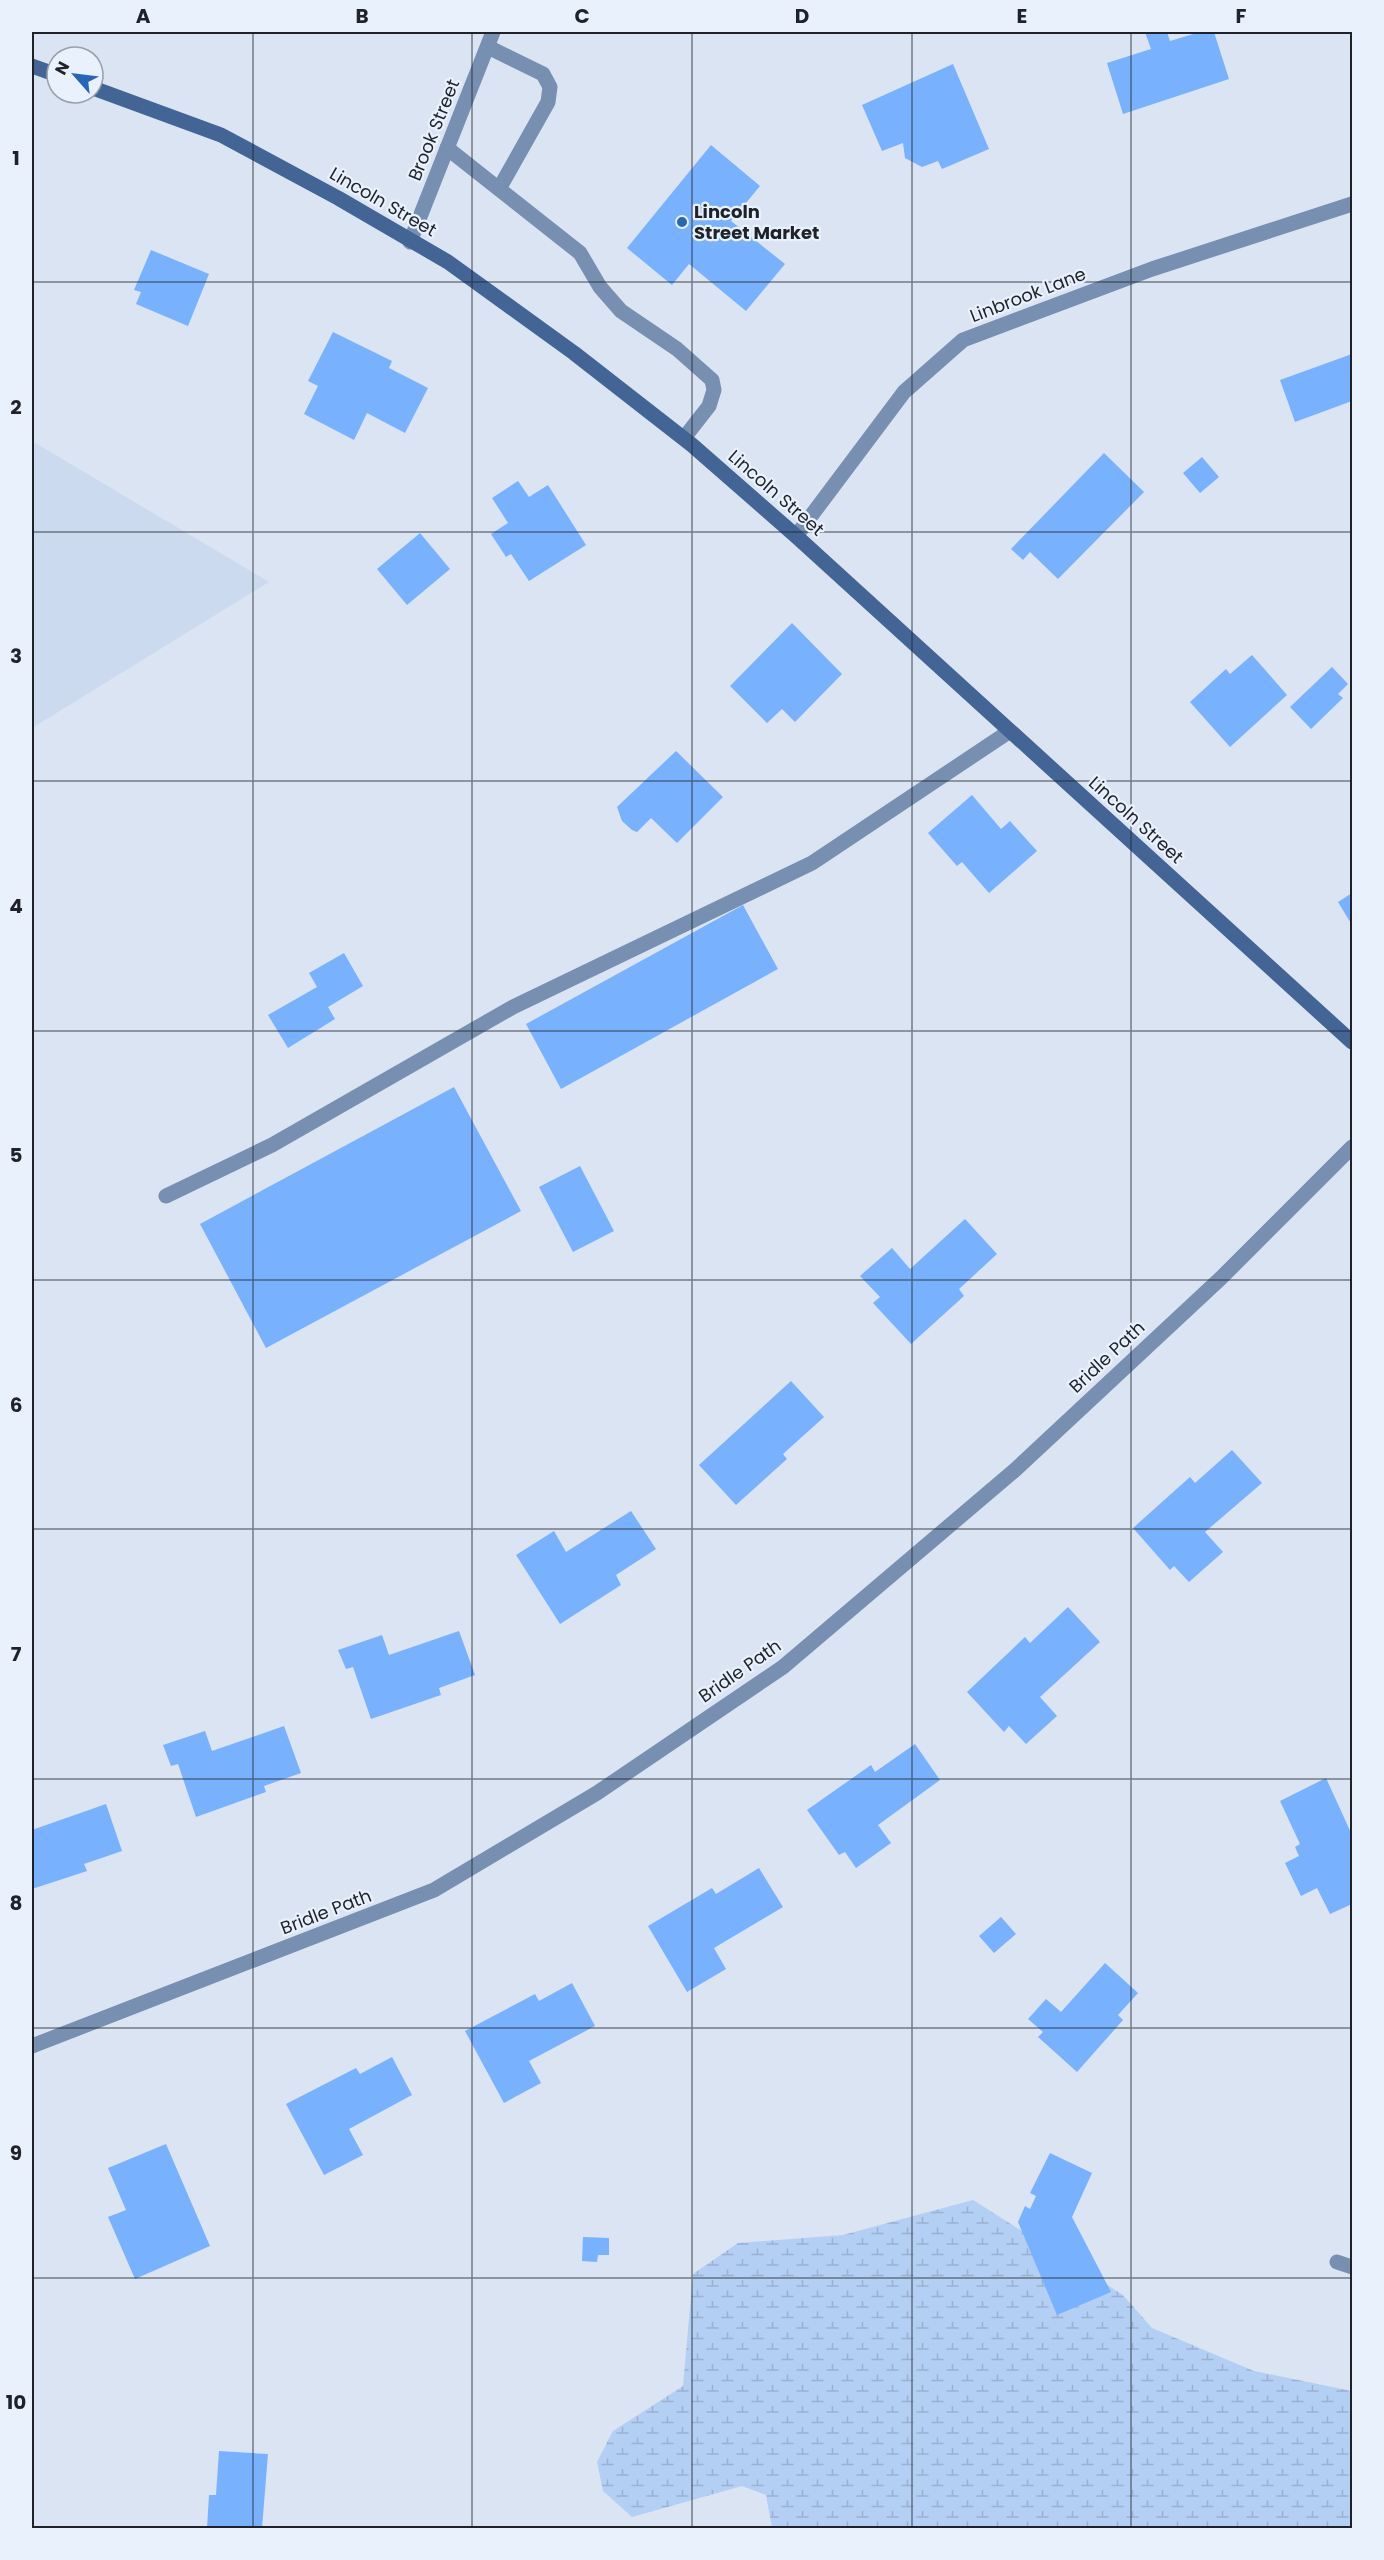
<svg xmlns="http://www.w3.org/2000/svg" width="1384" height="2560" viewBox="0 0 1384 2560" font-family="Poppins,sans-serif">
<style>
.built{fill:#cbdaef}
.wetland{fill:url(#wetland-marsh)}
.building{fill:#78b1fe}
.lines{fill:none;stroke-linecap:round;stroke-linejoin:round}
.service{stroke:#778fb0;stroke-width:15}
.minor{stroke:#778fb0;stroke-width:15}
.secondary{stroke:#426595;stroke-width:15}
.grid{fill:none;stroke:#1f2329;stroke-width:1.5;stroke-opacity:0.55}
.poi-dot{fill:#2666b8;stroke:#e9f1fd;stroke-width:2}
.labels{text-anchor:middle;stroke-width:4.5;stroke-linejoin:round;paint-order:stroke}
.street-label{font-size:18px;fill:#1f2329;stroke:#e9f1fd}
.poi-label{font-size:18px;font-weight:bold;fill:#1f2329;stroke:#e9f1fd;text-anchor:start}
.neatline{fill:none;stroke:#1f2329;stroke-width:2}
.grid-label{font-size:20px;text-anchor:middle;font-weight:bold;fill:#1f2329}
</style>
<defs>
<pattern id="wetland-marsh" width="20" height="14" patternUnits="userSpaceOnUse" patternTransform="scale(1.5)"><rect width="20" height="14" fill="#b3cff4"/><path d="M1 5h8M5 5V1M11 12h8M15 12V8" fill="none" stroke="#9ab1d1"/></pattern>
</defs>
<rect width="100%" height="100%" fill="#dae4f3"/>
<path class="built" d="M32,441L269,582L32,728Z"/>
<path class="wetland" d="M973,2200L1123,2295L1152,2328L1254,2371L1352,2391V2528H772L766,2495L742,2486L632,2517L603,2491L597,2462L613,2431L683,2386L693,2274L738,2243L843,2235Z"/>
<path class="building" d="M1145,32H1167L1170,41L1200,32H1214L1229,79L1123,114L1107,63L1151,49Z
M953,64L989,149L942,169L938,161L922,167L905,158L903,143L882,151L862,105Z
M711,145L760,186L731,221L785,264L746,311L689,264L672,285L627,248Z
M151,250L209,274L188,326L136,304L141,292L134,290Z
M333,332L392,361L389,368L428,388L405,433L367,413L354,440L304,414L318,386L308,381Z
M1352,354V401L1295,422L1280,380Z
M1104,453L1144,492L1058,579L1030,552L1023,560L1011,549Z
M1202,457L1219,477L1200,493L1183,473Z
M518,481L529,497L548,485L586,545L529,581L511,554L506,557L491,534L508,523L492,498Z
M420,533L450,569L407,605L377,569Z
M792,623L842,674L795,722L782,709L767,723L730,686Z
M1252,655L1287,695L1230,747L1190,702L1226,669L1230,674Z
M1332,667L1348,684L1338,694L1343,698L1311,729L1290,707Z
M676,751L723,797L677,843L651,818L637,832L632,830L622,821L617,807Z
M972,795L1001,829L1010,821L1037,851L989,893L962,862L957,866L928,833Z
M1352,893V925L1338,902Z
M743,905L778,969L561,1089L526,1024Z
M344,953L363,986L328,1007L335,1019L288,1048L268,1015L317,987L309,973Z
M454,1087L521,1211L266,1348L200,1224Z
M580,1166L614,1231L573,1252L539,1187Z
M965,1219L997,1254L959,1289L964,1296L911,1344L873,1303L880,1297L860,1276L892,1248L910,1269Z
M791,1381L824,1417L783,1454L787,1459L736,1505L699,1465Z
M1232,1450L1262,1483L1205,1532L1223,1552L1189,1582L1174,1566L1170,1570L1133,1528L1190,1477L1195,1483Z
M631,1511L656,1549L616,1575L621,1585L560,1624L516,1555L554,1531L566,1552Z
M1068,1607L1100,1642L1040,1697L1057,1716L1026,1744L1009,1726L1004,1732L967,1692L1025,1637L1030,1643Z
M459,1631L475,1675L439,1688L441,1695L371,1719L353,1667L346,1669L338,1650L382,1635L389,1655Z
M284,1726L301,1773L264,1786L266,1792L196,1817L178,1764L171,1766L163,1745L205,1731L212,1751Z
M915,1744L940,1780L878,1825L891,1843L856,1868L845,1852L839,1855L807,1810L871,1765L875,1772Z
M1326,1778L1352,1835V1904L1330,1914L1317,1888L1301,1896L1285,1863L1299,1856L1295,1847L1300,1844L1280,1801Z
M106,1804L122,1851L84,1864L87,1871L32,1889V1830Z
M759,1868L783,1907L714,1948L726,1969L687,1992L648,1926L712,1888L716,1894Z
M1001,1917L1016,1934L994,1953L979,1936Z
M1105,1963L1138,1993L1118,2015L1123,2020L1077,2072L1038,2037L1043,2032L1028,2019L1046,1999L1061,2012Z
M572,1983L595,2026L529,2061L541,2083L504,2103L465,2031L535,1994L539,2001Z
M392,2057L412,2095L349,2129L363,2155L324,2175L286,2104L356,2068L360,2074Z
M166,2144L210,2246L135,2279L108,2217L126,2210L108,2168Z
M1050,2153L1092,2173L1072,2217L1111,2292L1057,2315L1018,2222L1025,2206L1030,2209L1036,2196L1030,2193Z
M583,2237L609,2238V2255H598L597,2262L582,2261Z
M219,2451L268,2454L262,2528H207L209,2495H216Z"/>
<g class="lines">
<path class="service" d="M488,47L543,74L550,87L548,102L499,189
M447,148L580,253L600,287L621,311L677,349L712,380L714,390L709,406L684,438"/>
<path class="minor" d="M410,242L493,32
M796,536L904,392L963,340L1152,269L1352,204
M166,1196L272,1145L513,1007L812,863L1010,731
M32,2046L434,1890L597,1793L783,1667L1015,1470L1221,1278L1352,1147
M1337,2262L1352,2267"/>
<path class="secondary" d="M32,66L57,75
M93,88L221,135L338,198L448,262L574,353L692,445L796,536L1352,1042"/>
</g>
<path class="grid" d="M253,32V2528M472,32V2528M692,32V2528M912,32V2528M1131,32V2528M32,282H1352M32,532H1352M32,781H1352M32,1031H1352M32,1280H1352M32,1529H1352M32,1779H1352M32,2028H1352M32,2278H1352"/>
<circle class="poi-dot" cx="682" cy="222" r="6"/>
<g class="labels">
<g class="street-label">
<text transform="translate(434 130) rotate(-68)" y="6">Brook Street</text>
<text transform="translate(383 202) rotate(30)" y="6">Lincoln Street</text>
<text transform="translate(1028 295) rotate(-21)" y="6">Linbrook Lane</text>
<text transform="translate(776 493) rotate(41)" y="6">Lincoln Street</text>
<text transform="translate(1136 820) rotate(42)" y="6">Lincoln Street</text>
<text transform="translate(1107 1357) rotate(-43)" y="6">Bridle Path</text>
<text transform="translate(740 1671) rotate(-35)" y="6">Bridle Path</text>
<text transform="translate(326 1912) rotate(-21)" y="6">Bridle Path</text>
</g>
<g class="poi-label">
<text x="694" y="218">Lincoln<tspan x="694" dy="21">Street Market</tspan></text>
</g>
</g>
<rect width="1384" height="2560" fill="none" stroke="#e9f1fd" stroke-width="66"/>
<g transform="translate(75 75) rotate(298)"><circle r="28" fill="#e9f1fd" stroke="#989fa8" stroke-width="1.5"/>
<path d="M0-4.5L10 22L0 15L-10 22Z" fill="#2666b8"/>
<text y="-9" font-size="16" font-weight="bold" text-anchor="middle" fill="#1f2329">N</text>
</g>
<rect x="33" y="33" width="1318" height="2494" class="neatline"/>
<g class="grid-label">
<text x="143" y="23">A</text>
<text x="362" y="23">B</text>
<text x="582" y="23">C</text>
<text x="802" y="23">D</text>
<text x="1022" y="23">E</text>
<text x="1241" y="23">F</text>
<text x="16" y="165">1</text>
<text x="16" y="414">2</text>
<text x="16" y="663">3</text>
<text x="16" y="913">4</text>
<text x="16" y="1162">5</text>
<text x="16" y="1412">6</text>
<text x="16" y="1661">7</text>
<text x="16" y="1910">8</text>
<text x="16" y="2160">9</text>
<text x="16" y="2409">10</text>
</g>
</svg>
